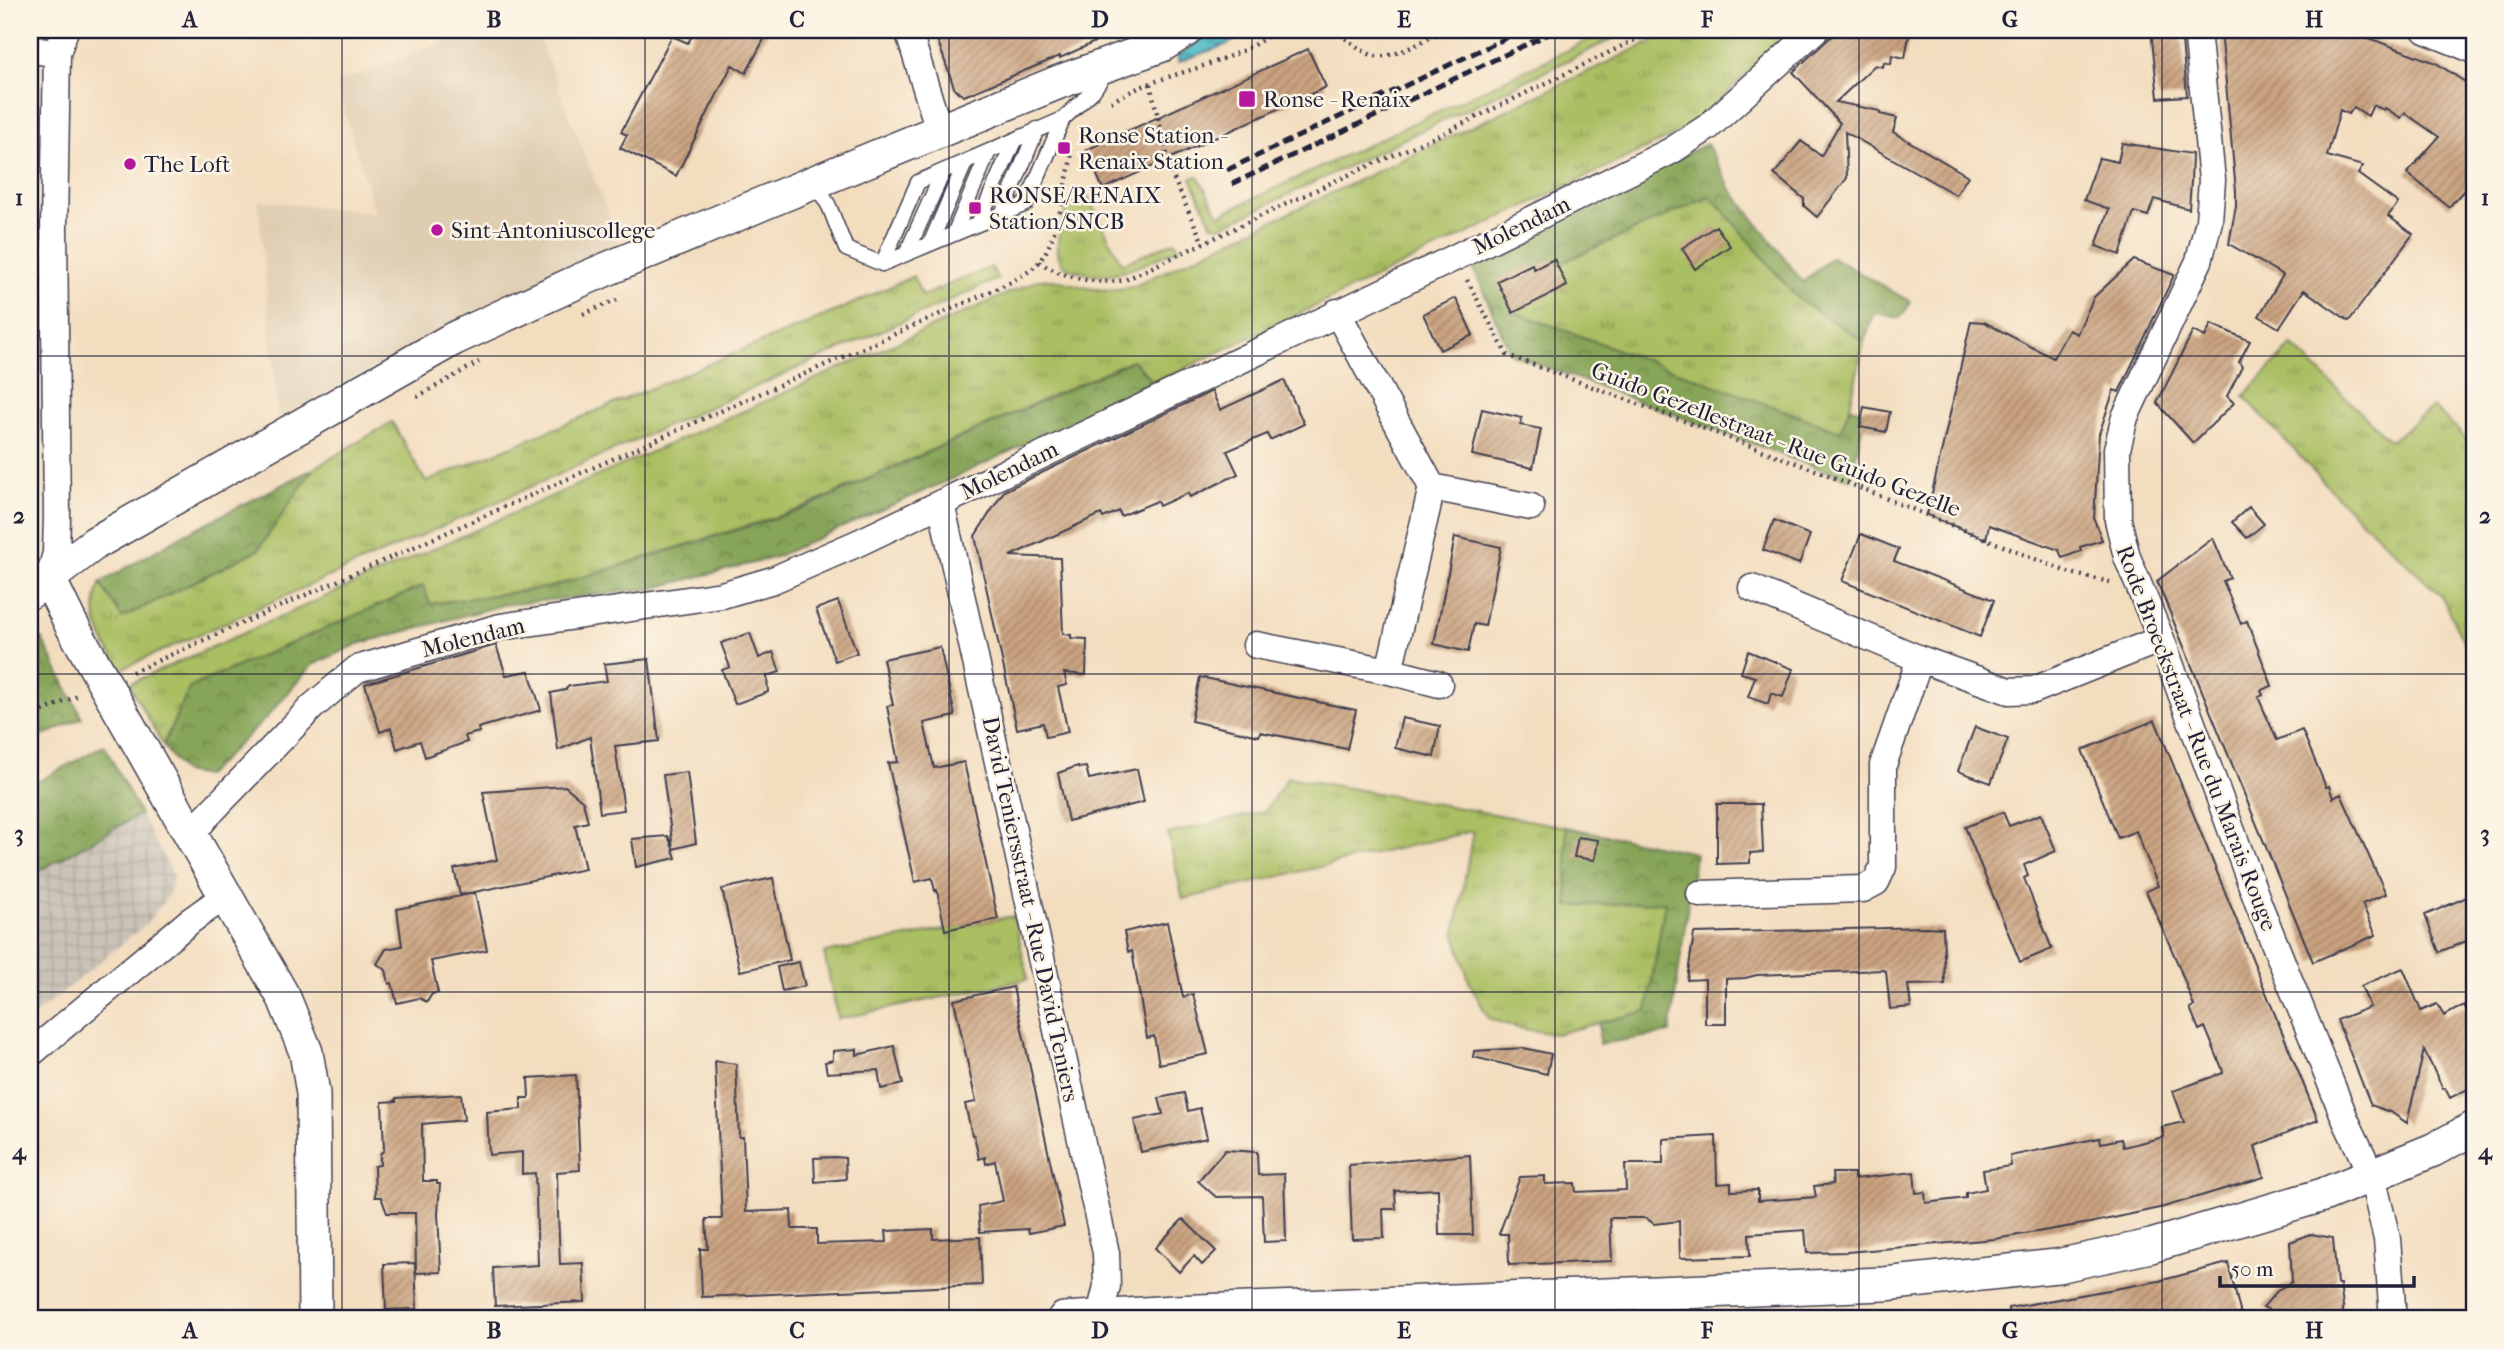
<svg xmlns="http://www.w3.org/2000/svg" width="2504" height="1349" viewBox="0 0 2504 1349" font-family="'IM FELL French Canon',serif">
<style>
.built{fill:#dfcdb2}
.industrial{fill:url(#industrial-grid)}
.grass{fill:url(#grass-tufts);stroke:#66704e;stroke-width:2}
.forest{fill:url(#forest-crowns);stroke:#54644a;stroke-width:2}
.water{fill:url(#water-ripples);stroke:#376e80;stroke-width:2}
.building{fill:url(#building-hatch)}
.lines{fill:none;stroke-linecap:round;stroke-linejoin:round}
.service-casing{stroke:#413e4f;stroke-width:17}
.minor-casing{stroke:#413e4f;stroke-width:29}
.tertiary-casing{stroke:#413e4f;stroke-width:36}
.path{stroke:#413e4f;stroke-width:4.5;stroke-dasharray:2 5;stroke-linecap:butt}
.service{stroke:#fff;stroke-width:14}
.minor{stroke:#fff;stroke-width:26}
.tertiary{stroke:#fff;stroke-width:33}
.rail{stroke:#22223b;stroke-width:5;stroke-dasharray:10 5;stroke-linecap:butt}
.tertiary-bridge-casing{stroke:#413e4f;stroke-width:36;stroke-linecap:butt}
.tertiary-bridge{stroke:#fff;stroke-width:33}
.grid{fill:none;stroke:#22223b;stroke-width:2;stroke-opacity:0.55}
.poi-dot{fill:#b5179e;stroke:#fcf5e5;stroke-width:2.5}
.labels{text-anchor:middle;stroke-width:5;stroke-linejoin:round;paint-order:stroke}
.poi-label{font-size:23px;fill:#22223b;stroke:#fcf5e5;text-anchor:start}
.street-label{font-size:23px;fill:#22223b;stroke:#fcf5e5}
.neatline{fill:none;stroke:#22223b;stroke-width:2.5}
.grid-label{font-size:23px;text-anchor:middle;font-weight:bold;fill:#22223b}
</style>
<defs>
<pattern id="industrial-grid" width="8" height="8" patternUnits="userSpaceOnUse" patternTransform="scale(1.75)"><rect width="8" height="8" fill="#cbc3b8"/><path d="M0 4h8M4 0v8" fill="none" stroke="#aea79f"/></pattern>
<pattern id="grass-tufts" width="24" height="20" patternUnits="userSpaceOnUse" patternTransform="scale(1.75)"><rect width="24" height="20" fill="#aabe62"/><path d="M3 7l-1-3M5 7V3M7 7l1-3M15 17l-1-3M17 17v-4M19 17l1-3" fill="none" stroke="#8a9a52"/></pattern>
<pattern id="forest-crowns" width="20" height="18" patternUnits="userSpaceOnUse" patternTransform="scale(1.75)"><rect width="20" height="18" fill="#87a558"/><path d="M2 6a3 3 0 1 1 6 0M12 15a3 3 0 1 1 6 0" fill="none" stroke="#6e864a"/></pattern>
<pattern id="water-ripples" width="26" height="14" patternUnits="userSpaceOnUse" patternTransform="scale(1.75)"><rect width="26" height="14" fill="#4cbac6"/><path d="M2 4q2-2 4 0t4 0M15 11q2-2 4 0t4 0" fill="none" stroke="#3f97a2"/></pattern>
<pattern id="building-hatch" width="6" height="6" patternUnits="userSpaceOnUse" patternTransform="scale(1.75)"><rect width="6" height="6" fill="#caa380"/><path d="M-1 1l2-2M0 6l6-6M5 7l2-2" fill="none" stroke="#a4846a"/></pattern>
</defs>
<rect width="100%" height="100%" fill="#fcf5e5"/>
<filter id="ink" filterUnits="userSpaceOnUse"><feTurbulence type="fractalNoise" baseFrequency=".0143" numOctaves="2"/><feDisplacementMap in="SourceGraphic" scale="14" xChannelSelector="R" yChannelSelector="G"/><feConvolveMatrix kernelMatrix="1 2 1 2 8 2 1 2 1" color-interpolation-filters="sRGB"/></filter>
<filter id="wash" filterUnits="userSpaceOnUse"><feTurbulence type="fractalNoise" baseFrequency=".00686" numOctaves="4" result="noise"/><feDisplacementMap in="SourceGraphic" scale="28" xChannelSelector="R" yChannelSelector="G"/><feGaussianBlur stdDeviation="1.57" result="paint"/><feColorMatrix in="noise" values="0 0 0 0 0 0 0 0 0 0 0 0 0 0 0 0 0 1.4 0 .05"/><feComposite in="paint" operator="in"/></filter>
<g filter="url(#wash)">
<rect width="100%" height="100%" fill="#f3ddbf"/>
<path class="built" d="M456,30H543L539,38L621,247L444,329L278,419L258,200L375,213L336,83L458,37Z"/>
<path class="industrial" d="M30,255H42V328L30,327Z
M140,814L174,876L168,896L146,924L30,1019V876Z"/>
<path class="grass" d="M1610,30H1631L1223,226L1212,225L1191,178L1198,176L1219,215Z
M1676,30H1794L1689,128L1154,383L1132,360L798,510L551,587L429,604L423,586L190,687L163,745L129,684L1038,280C1056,278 1071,284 1088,288C1103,291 1117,290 1132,287Z
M1711,196L1799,300L1864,341L1850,407L1841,432L1517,313L1507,287Z
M1088,197L1122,264L1175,241L1179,248C1146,263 1115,283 1077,271C1070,269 1064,267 1060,260C1053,245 1063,222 1067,207Z
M991,267L998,279L119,670C103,637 87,621 100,583L123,617L258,550L313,469L392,422L426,482L841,309L913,276L922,296Z
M2292,345L2390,441L2433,407L2474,446V662L2440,594L2346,506L2244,396Z
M1288,777L1566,827L1568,906L1665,901L1647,1011L1555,1034L1518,1028L1489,1019L1470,984L1455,935L1473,831L1183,899L1168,834L1265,811Z
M1014,916L1028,979L838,1019L824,953Z"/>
<path class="forest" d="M1707,144L1730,188L1803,282L1832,257L1911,302L1900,318L1875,313L1864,341L1799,300L1711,196L1507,287L1517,313L1840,431L1850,407L1866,411L1850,480L1511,354L1468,256Z
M1133,360L1154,383L960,475L773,558L650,589L503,605L358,644L312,665L265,719L206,776L183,772L163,745L190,687L423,586L430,604L551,587L798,511Z
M313,469L258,550L122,618L100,583L185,534Z
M30,635L42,639L82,718L30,742Z
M104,745L140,814L30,876V786Z
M1566,827L1695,853L1670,1033L1599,1044V1023L1647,1011L1665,902L1568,906Z"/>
<path class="water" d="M1215,30H1252L1228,44L1178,62V56Z"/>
<g id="blocks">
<path class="building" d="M695,30H769L746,73L732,65L676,176L620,148L627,135L621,132L672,36L688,43Z
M934,30H1121L1060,58V56L964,96L955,90Z
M1838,30H1910L1905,58L1892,55L1891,64L1884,62L1883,67L1875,65L1836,102L1880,111V114L1897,118L1893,132L1968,176L1956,195L1845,132L1847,178L1817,217L1804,206V199L1774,174L1801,141L1821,156L1840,123L1793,72Z
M2154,30H2181L2187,96L2158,98L2152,39Z
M2221,30H2347L2436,63L2474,88V179L2449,207L2407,173L2439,137L2405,113L2401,118L2385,108L2384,110L2373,105L2368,116L2354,107L2349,114L2340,110L2327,156L2363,166L2358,174L2398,203L2388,216L2413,234L2349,321L2304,290L2279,328L2259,316L2283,275L2229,244L2236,206V191Z
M1308,49L1326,87L1103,189L1086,150Z
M2122,143L2192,154L2191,182L2189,209L2154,199L2148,216L2134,212L2120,255L2096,246L2109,209L2084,200L2099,158L2118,162Z
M1716,226L1730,246L1695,269L1682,248Z
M1554,259L1567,286L1513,313L1497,281L1532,264L1534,269Z
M2134,260L2174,275L2119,392L2114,390L2099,434L2094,519L2102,540L2080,547L2081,551L2062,558L2059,550L1989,525L1986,539L1927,515L1971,321L1984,322L2053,358L2069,330L2077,334L2094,297Z
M1456,298L1473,335L1440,350L1423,314Z
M2211,324L2250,341L2239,362L2242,367L2227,396L2234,403L2193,443L2157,403L2193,331L2205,337Z
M1284,380L1304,424L1270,440L1267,434L1227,451L1238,474L1199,493L1190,497L1188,493L1159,506L1157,501L1121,516L1119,511L1103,518L1101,514L1010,556L1060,558L1063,634L1071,635V638L1087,639L1086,675L1064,673L1067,685L1058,687L1068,732L1046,737L1043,723L1017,729L975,536L1004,491L1212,391L1220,410Z
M1864,407L1890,412L1886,432L1860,427Z
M1482,409L1522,418L1520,425L1541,429L1533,468L1472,455Z
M2249,507L2264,524L2247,538L2232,522Z
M1774,520L1810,535L1799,564L1763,550Z
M1861,534L1899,549L1894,561L1994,600L1980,637L1842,581Z
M1455,537L1501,547L1485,626L1474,624L1468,652L1434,644Z
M2213,538L2230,578L2223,581L2241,624L2247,621L2272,686L2261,690L2263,695L2258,697L2277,740L2302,730L2326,787L2329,786L2333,798L2341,794L2386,894L2362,904L2376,935L2313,962L2157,581Z
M838,601L857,653L835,661L816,609Z
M750,633L759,658L773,652L780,672L767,676L768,692L735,704L722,670L730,667L721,643Z
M496,645L506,675L529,671L541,710L478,728L479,732L465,736L467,742L425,757L420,741L397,749L391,728L380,732L365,684Z
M940,647L955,716L924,723L930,749L934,768L964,762L998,919L945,930L937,890L935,891L932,878L915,882L888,763L898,762L887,706L893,705L883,659Z
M1748,651L1793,669L1783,697L1771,693L1768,704L1748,697L1755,677L1741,673Z
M649,659L659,741L615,746L624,810L600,813L590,737L558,750L551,693L565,690L569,686L607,681L604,664Z
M1200,677L1356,710L1347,749L1260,732L1259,736L1191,721Z
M1402,718L1440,726L1434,757L1395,748Z
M2155,720L2318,1120L2255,1146L2264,1177L2164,1207L2090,1223L1995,1239L1847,1252L1807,1253L1805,1230L1749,1234L1750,1256L1680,1258L1679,1221L1654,1224L1646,1218H1610L1612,1261L1509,1265L1508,1234H1499L1520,1177L1545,1176V1184L1575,1183L1576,1192L1626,1190L1625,1164H1663V1139L1716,1136L1717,1184L1731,1183V1191L1758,1190V1201L1816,1197L1814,1186L1833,1184L1832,1173H1854V1179L1914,1172L1916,1193L1925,1192L1926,1203L1966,1198V1193L1986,1189L1983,1170L2011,1166L2010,1156L2100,1138L2101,1143L2121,1139L2123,1147L2164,1137L2162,1127L2184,1122L2173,1091L2223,1073L2222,1068L2205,1027L2199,1030L2190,1008L2194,1006L2178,964L2146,891L2158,886L2136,831L2118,838L2082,750Z
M1975,727L2008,739L1991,783L1958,771Z
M1078,766L1079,768L1086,767L1089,779L1137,769L1144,802L1068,821L1058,773Z
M687,772L696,843L673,849L676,858L636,867L632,839L668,836L673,848L663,775Z
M565,786L583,801L588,822L575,825L585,869L460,895L454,869L497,860L483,792Z
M1717,804H1761L1763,852L1750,853V863L1717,864Z
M2003,812L2009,826L2041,814L2056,851L2024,865L2028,876L2024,878L2052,949L2020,962L1965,827Z
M1578,837L1598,840L1595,860L1574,857Z
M773,878L790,960L740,971L722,889Z
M475,893L487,950L431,961L438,993L432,994L427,1002L419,998L397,1003L392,983L389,984L386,970L377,964L386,949L402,946L397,909Z
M2474,894V938L2439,952L2425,915Z
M1167,922L1183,997L1193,994L1208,1054L1159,1064L1154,1036L1147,1038L1132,951L1128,952L1124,932Z
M1925,927L1943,928L1945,984L1908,985L1911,1007L1890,1009L1886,971L1883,970L1757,975L1745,978L1726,979V1024H1705V979L1687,980L1694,933Z
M799,962L805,986L782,991L777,967Z
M2403,968L2421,1011L2437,1004L2444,1016L2464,1005L2474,1024V1086L2450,1098L2445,1088L2443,1089L2424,1050L2407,1123L2392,1113L2371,1105L2337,1020L2370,1007L2361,986Z
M1013,987L1064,1226L1029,1233L1028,1229L980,1232L978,1206L1003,1201L995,1161L986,1164L985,1157L979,1159L974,1135H972L965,1104L976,1102L954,1000Z
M894,1046L903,1084L881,1089L878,1070L827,1073L825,1062L833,1060V1051L857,1049V1055Z
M1524,1048L1551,1054L1547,1074L1473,1057L1474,1051Z
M715,1061L736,1064L739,1137H743L746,1212L791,1210L792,1229H817V1244L887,1242L886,1231L933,1229V1239L980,1237L982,1285L702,1297L700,1249H708L706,1219H722Z
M576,1075L580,1170L557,1172L558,1212L560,1264L583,1263L585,1302L495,1306L493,1268L538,1265L536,1198L535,1173L522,1174V1152L489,1155L487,1112L521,1109V1098H529L528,1078Z
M1184,1093L1188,1111L1200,1108L1207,1138L1141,1152L1134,1120L1163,1114L1159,1098Z
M461,1094L464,1120L422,1124L423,1181H437V1184H440L438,1214L441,1272L416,1273L415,1213H387L381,1197H375L374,1166L380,1165V1154L384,1150L382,1102L396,1101V1098Z
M1225,1150L1257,1152L1258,1175L1284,1174L1286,1241L1264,1242L1262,1196L1216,1197L1198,1181Z
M1470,1155L1473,1235H1439L1438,1189L1395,1191L1396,1209H1383L1384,1238L1352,1239L1349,1165Z
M835,1157L845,1158L846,1179L815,1182L814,1158Z
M1183,1219L1216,1251L1202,1265L1194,1256L1179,1272L1155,1248Z
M2311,1234L2333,1238L2337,1284H2340L2343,1306V1315L2339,1316V1319H2287L2263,1307L2279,1289L2292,1282L2290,1242Z
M415,1263L417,1309L386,1310L384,1264Z
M2228,1263L2242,1319H2009L2008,1308L2159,1281Z"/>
</g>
</g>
<g filter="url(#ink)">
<use href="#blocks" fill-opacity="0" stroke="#413e4f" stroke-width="2"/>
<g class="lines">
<g class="service-casing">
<path id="service" d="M815,183L829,206L846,249L882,264L1026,204L1063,119
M1002,214L1037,129
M978,224L1014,141
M954,234L989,151
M930,244L966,161
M906,254L943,172
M882,264L918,182L1063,119L1093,91L1105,73"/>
</g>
<g class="minor-casing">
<path id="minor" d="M908,30L939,130
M2197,30L2212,180L2209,221L2199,261L2125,417L2117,449L2118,520L2127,557L2161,639L2259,905L2346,1121L2372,1176L2387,1239L2393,1319
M2425,30L2474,50
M30,50L57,53
M1337,312L1432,487L1531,507
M941,503L1106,1253L1107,1286L1099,1319
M49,579L56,553L57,517L54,228L57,53L65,30
M1752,588L1920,659L2009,691L2034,690L2161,639
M1256,645L1389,671L1432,487
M1389,671L1439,684
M191,835L206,817L312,707L357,669L500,627L722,595L773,580L858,543L1456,257L1671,151L1708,127L1815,30
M1700,894L1863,889L1876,882L1883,867V765L1920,659
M30,1054L190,921L225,896"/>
</g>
<g class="tertiary-casing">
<path id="tertiary" d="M49,579L71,624
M30,592L95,543L453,339L581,280L766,202L1059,82L1162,45L1186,30
M175,807L284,998L306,1052L313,1093L315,1319
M1064,1319L1174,1312L1884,1284L2057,1266L2151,1246L2323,1195L2433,1150L2474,1128"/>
</g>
<path class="path" d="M1334,30C1346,38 1358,50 1372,55C1390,62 1428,38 1445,30
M1150,84L1172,175L1203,243
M1111,102C1163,70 1225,70 1276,30
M1039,262C1063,278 1097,285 1125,280L1335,181L1448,131L1655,30
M1467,280L1507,355L1823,473L2070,573L2110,582
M583,314L617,300
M417,397L479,362
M132,672L994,290C1010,282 1028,275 1040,261C1058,238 1066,182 1072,153
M30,717L79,695"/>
<use href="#service" class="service"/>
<use href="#minor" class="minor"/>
<use href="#tertiary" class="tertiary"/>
<path class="rail" d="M1227,170L1523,30
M1232,184L1557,30"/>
<g class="tertiary-bridge-casing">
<path id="tertiary-bridge" d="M71,624L175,807"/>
</g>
<use href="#tertiary-bridge" class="tertiary-bridge"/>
</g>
</g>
<path class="grid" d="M342,30V1319M645,30V1319M949,30V1319M1252,30V1319M1555,30V1319M1859,30V1319M2162,30V1319M30,356H2474M30,674H2474M30,992H2474"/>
<g class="poi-dot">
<rect x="1238" y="90" width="18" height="18" rx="3.5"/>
<rect x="1057" y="141" width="14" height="14" rx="3.5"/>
<circle cx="130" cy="164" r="7"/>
<rect x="968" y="201" width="14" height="14" rx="3.5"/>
<circle cx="437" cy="230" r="7"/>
</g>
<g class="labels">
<g class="poi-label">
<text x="1263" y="107">Ronse - Renaix</text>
<text x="1078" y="143">Ronse Station -<tspan x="1078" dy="26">Renaix Station</tspan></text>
<text x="144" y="172">The Loft</text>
<text x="989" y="203">RONSE/RENAIX<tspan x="989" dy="26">Station/SNCB</tspan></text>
<text x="451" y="238">Sint-Antoniuscollege</text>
</g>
<g class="street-label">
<text transform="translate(1521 225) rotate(-26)" y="8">Molendam</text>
<text transform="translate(1776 439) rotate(21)" y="8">Guido Gezellestraat - Rue Guido Gezelle</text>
<text transform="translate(1009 470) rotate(-26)" y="8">Molendam</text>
<text transform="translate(473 637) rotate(-14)" y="8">Molendam</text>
<text transform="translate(2197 738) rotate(69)" y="8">Rode Broeckstraat - Rue du Marais Rouge</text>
<text transform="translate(1031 909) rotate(78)" y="8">David Teniersstraat - Rue David Teniers</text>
</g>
</g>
<rect width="2504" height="1349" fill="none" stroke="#fcf5e5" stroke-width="77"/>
<path d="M2220 1276v10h194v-10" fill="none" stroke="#22223b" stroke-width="3.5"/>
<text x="2231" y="1276" font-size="21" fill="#22223b" stroke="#fcf5e5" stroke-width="5" paint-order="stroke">50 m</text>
<rect x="38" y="38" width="2428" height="1272" class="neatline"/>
<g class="grid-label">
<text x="190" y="27">A</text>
<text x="494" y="27">B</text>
<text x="797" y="27">C</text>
<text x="1100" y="27">D</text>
<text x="1404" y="27">E</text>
<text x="1707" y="27">F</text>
<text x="2010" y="27">G</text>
<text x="2314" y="27">H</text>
<text x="19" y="205">1</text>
<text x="2485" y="205">1</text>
<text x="19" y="523">2</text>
<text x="2485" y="523">2</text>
<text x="19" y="841">3</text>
<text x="2485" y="841">3</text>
<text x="19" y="1159">4</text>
<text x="2485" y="1159">4</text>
<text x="190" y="1338">A</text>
<text x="494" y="1338">B</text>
<text x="797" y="1338">C</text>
<text x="1100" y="1338">D</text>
<text x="1404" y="1338">E</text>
<text x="1707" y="1338">F</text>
<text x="2010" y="1338">G</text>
<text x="2314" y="1338">H</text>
</g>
</svg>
